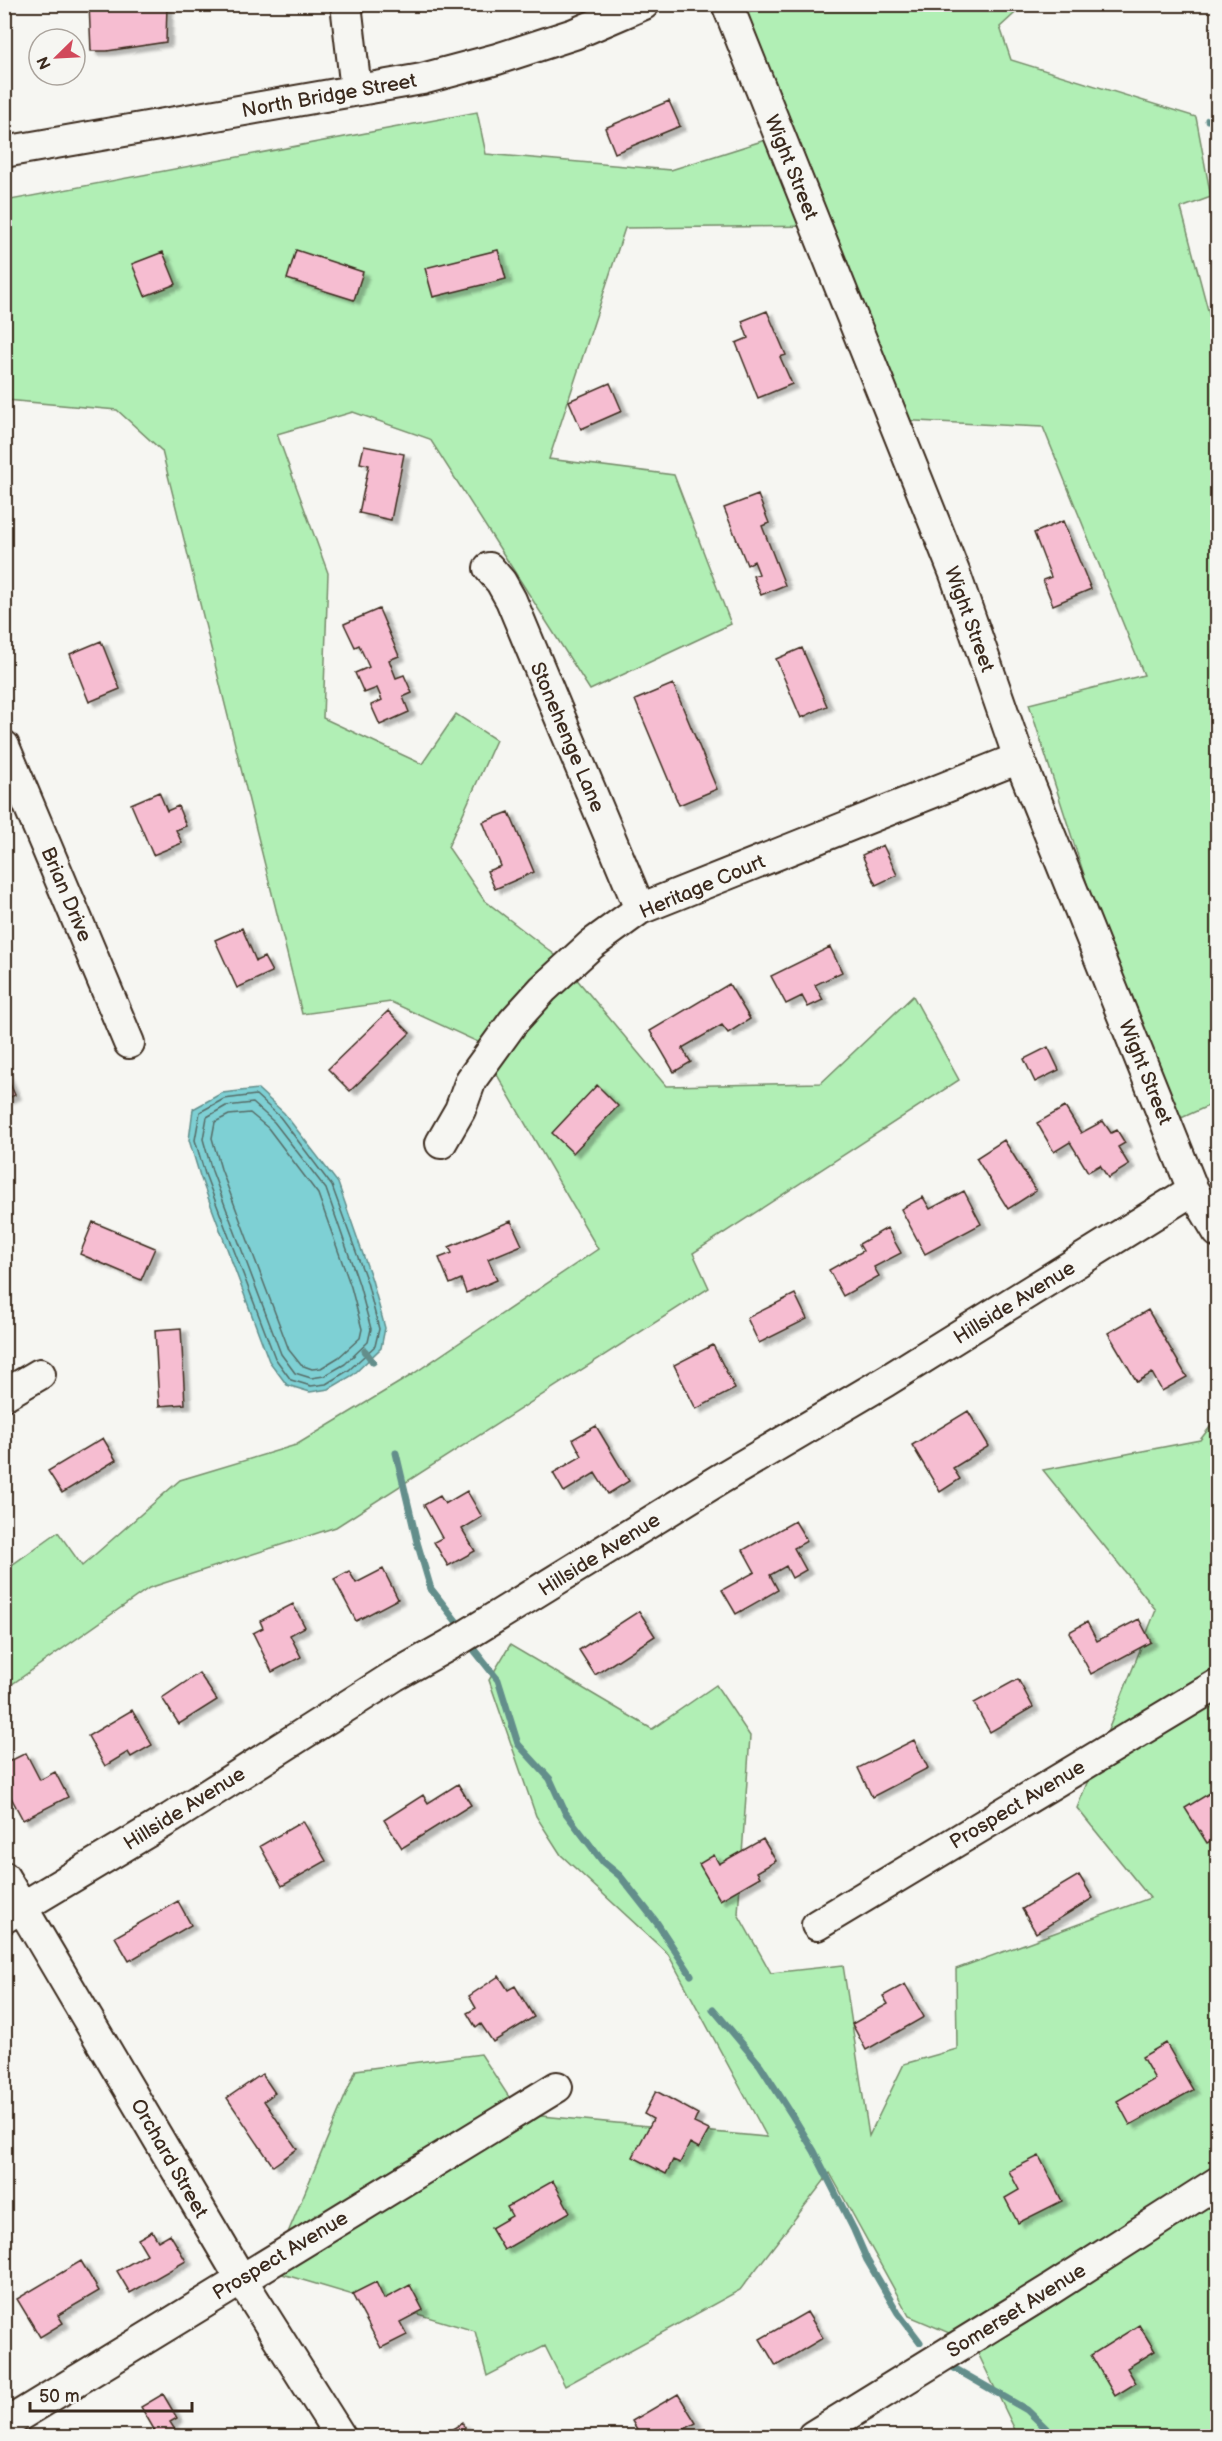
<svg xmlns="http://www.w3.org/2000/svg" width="1222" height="2441" viewBox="0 0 1222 2441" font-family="'Balsamiq Sans',sans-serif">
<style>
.green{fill:#b1efb5;stroke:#768c6a;stroke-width:1.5}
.water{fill:#7ed0d4;stroke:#638e8b;stroke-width:1.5}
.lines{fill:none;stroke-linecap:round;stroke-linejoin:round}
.shore{stroke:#566c67;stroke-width:1.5}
.stream{stroke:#638e8b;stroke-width:7}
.building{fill:#f6bdd1;stroke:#3b2a1e;stroke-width:1.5;filter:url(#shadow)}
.minor-casing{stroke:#3b2a1e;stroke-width:34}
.minor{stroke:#f6f6f2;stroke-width:30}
.labels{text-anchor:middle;stroke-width:6;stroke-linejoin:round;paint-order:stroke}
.street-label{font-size:20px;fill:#3b2a1e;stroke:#f6f6f2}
</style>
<defs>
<filter id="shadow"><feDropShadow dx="6" dy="4" stdDeviation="1.5" flood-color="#0004"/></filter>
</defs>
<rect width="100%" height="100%" fill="#f6f6f2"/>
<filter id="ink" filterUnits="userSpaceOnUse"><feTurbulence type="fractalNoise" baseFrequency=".0167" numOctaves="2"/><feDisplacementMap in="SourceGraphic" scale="12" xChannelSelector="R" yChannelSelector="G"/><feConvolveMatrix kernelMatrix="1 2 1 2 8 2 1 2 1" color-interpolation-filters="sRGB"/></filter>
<g filter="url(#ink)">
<path class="green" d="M765,4L1024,5L1000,27L1011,60L1196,117L1211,197L1181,208L1218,348L1217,1102L1170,1123L1154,1092L1029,704L1144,675L1043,427L896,420L824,226L625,228L549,459L674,475L731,624L590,690L430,439L353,412L277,434L328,573L323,718L422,764L456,714L496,740L448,847L484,900L559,958L666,1086L821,1083L913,996L959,1080L693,1253L709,1288L336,1527L149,1588L5,1689V1570L58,1532L82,1566L180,1480L296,1445L410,1376L598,1249L478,1042L391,1002L302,1014L162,451L117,410L6,400L5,397V201L477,112L486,154L671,170L787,133L737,17Z
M1217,1418V2436H1018L973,2343L909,2316L830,2173L740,2290L565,2386L545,2346L487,2376L475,2331L272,2271L356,2070L481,2054L520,2114L767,2137L668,1954L561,1855L536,1816L489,1680L510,1645L652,1729L716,1685L750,1736L738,1914L771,1973L843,1965L869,2136L904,2064L957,2049L956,1969L1150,1898L1077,1808L1156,1610L1043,1470L1200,1440Z"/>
<path class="water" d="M258,1089L284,1113L338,1183L372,1280L385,1328L381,1348L353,1375L329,1389L310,1392L287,1385L269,1361L200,1176L189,1140L193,1109L222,1093Z"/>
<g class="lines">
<path class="shore" d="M256,1095L280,1117L332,1186L367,1282L379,1329L375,1346L349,1370L326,1384L311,1386L291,1380L275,1358L205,1174L195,1140L200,1112L224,1099Z
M253,1103L274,1122L326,1189L359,1284L371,1329L368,1342L345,1364L324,1376L311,1378L295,1373L281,1354L212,1171L203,1139L207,1117L226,1106Z
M250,1113L268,1128L318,1194L351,1287L362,1329L360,1338L339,1357L321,1368L312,1369L301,1365L289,1350L221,1169L212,1138L215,1122L229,1115Z"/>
<path class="stream" d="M1208,120L1218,118
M365,1351L373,1362
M396,1453L417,1542L431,1589L460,1626
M471,1646L498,1680L518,1744L550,1779L565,1812L603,1862L620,1876L657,1923L691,1975
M713,2009L760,2065L792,2115L814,2151L854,2230L867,2260L898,2313L920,2342
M954,2368L1027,2410L1054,2436"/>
</g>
<path class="building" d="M89,4L167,5L166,42L107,51H91Z
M669,101L680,126L615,153L605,128Z
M296,250L363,272L354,300L287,279Z
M498,250L506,279L433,297L425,268Z
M163,252L176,284L145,296L132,264Z
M767,311L786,355L780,357L792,384L758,398L736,343L748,338L742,321Z
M610,383L622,411L581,429L569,401Z
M364,446L404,454L391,520L359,513L369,465L360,463Z
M758,495L769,523L762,526L785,585L761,595L753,576L759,574L754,561L747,565L724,508Z
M1063,521L1091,589L1053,605L1043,580L1051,577L1034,533Z
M379,609L399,656L389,660L396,678L404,675L412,693L403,697L409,712L380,725L371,705L382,700L377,688L364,693L355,673L369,667L359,645L355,647L344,624Z
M101,641L120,689L89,702L70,654Z
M802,648L827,706L801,718L776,659Z
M673,684L717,789L679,805L635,700Z
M159,792L167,811L178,806L186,826L176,830L182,843L153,855L131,804Z
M509,812L534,872L495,889L487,871L501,866L483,822Z
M883,845L897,875L876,885L862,855Z
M242,928L256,961L264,957L272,972L237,988L215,940Z
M830,947L842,972L815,985L823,1000L808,1007L802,996L786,1004L771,976Z
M729,984L750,1019L728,1033L722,1025L682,1048L691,1062L674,1072L650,1031Z
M388,1011L410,1033L350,1091L328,1069Z
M1048,1047L1059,1070L1035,1082L1024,1059Z
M4,1071L15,1095L4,1100Z
M597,1085L618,1106L573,1153L552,1133Z
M1065,1107L1081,1133L1103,1121L1111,1133L1117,1130L1125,1143L1118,1147L1129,1165L1108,1178L1100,1165L1088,1172L1070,1142L1054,1152L1037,1123Z
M1004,1140L1036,1191L1008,1209L976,1158Z
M964,1191L981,1224L925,1254L901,1209L923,1197L930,1209Z
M511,1221L522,1245L488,1259L497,1280L466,1293L461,1279L450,1284L439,1258L452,1253L449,1247Z
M93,1222L155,1248L141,1280L80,1254Z
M887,1228L901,1253L874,1267L879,1276L843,1296L829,1270L863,1251L859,1244Z
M795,1294L807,1319L759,1343L747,1318Z
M1148,1310L1187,1377L1162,1391L1152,1373L1137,1382L1108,1333Z
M181,1328L185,1404L159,1406L155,1330Z
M713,1345L735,1389L696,1409L674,1365Z
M968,1411L989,1446L953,1468L960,1479L940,1492L912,1445Z
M596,1426L629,1481L608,1494L595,1473L564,1492L553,1473L582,1456L573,1439Z
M103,1438L116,1460L62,1493L48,1471Z
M467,1491L482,1517L462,1529L475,1551L448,1566L434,1542L442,1538L424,1505L440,1496L445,1504Z
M795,1521L807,1541L794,1548L806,1570L792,1578L786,1566L770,1575L778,1590L736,1614L722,1590L755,1572L743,1550Z
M383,1569L398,1599L356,1621L334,1579L349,1571L356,1583Z
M293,1604L305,1627L290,1635L301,1657L272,1672L253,1633L263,1628L260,1621Z
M639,1611L655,1636L595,1675L579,1650Z
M1139,1619L1151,1642L1091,1674L1069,1632L1087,1622L1097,1641Z
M199,1673L217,1700L179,1724L162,1698Z
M1018,1679L1033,1707L990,1732L974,1703Z
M132,1710L152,1745L131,1757L128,1752L105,1766L88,1736Z
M914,1740L928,1768L872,1797L858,1768Z
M26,1753L40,1780L55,1772L68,1797L23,1820L4,1784V1764Z
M458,1784L471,1805L402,1848L384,1820L423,1795L428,1803Z
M1218,1788V1837L1207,1843L1185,1808Z
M303,1821L326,1861L282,1886L260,1846Z
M763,1839L776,1861L757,1872L760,1877L720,1900L699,1864L714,1855L719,1864Z
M1079,1875L1093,1898L1036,1933L1022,1909Z
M178,1901L191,1925L129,1961L115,1937Z
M499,1976L508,1990L515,1986L534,2017L493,2042L481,2024L476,2028L467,2013L476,2008L469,1996Z
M905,1984L924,2017L866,2050L852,2024L888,2004L883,1996Z
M1166,2043L1193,2090L1130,2125L1117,2101L1155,2079L1142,2057Z
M262,2074L275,2093L264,2101L297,2149L273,2166L227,2098Z
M656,2091L698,2114L694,2123L709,2130L699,2148L690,2143L680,2163L673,2160L666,2174L633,2157L653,2119L644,2114Z
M1039,2156L1062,2201L1018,2223L1005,2198L1019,2190L1009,2171Z
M553,2181L570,2212L504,2250L491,2228L512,2216L507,2207Z
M152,2231L158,2241L170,2234L186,2261L130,2293L117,2271L147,2254L138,2239Z
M81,2261L99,2291L58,2315L63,2323L40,2337L17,2299Z
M376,2282L384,2299L410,2285L423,2310L400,2322L407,2335L381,2348L352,2294Z
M807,2312L823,2338L776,2366L760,2339Z
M1139,2325L1155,2351L1127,2368L1136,2383L1115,2396L1091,2355Z
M163,2394L177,2418L170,2422L179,2436H146L155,2431L141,2407Z
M678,2394L696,2423L672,2436H641L632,2421Z
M462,2423L470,2436H441Z"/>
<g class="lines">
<g class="minor-casing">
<path id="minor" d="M346,4L356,90
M727,4L955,574L1019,758L1193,1190L1218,1232
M4,152L422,79L497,59L574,34L644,4
M489,568L501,582L511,600L640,909
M4,746L129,1043
M441,1143L460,1110L471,1080L513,1022L543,989L592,944L640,909L1019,758
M4,1395L40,1374
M4,1877L241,2279L340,2436
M4,1918L171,1818L394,1676L460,1639L720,1479L886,1381L1193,1190
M817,1925L1218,1684
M4,2425L557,2087
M813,2436L1051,2289L1218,2182"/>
</g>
<use href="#minor" class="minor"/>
</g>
</g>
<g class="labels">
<g class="street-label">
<text transform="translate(329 95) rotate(-10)" y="7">North Bridge Street</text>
<text transform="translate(792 167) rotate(68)" y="7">Wight Street</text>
<text transform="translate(970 619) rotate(70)" y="7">Wight Street</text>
<text transform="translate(568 737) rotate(67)" y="7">Stonehenge Lane</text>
<text transform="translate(702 886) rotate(-23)" y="7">Heritage Court</text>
<text transform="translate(67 894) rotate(67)" y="7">Brian Drive</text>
<text transform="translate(1146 1072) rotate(68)" y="7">Wight Street</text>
<text transform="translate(1014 1302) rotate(-32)" y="7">Hillside Avenue</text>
<text transform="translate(599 1554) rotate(-32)" y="7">Hillside Avenue</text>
<text transform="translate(1017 1804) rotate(-31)" y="7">Prospect Avenue</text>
<text transform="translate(184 1808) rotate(-32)" y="7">Hillside Avenue</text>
<text transform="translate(170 2158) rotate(60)" y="7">Orchard Street</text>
<text transform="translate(280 2255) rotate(-31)" y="7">Prospect Avenue</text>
<text transform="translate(1016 2310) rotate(-32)" y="7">Somerset Avenue</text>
</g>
</g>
<rect width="1222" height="2441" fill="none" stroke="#f6f6f2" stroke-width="24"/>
<rect x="12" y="12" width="1198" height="2417" fill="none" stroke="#3b2a1e" stroke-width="2" filter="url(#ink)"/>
<g transform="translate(57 57) rotate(246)"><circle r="28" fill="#f6f6f2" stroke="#aba49d" stroke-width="1.5"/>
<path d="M0-4.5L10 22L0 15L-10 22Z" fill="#d1495b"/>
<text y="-9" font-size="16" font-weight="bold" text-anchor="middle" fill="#3b2a1e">N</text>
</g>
<path d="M30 2402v9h162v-9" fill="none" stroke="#3b2a1e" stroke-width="3"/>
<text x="39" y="2402" font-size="18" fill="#3b2a1e" stroke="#f6f6f2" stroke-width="4.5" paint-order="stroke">50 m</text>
</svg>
